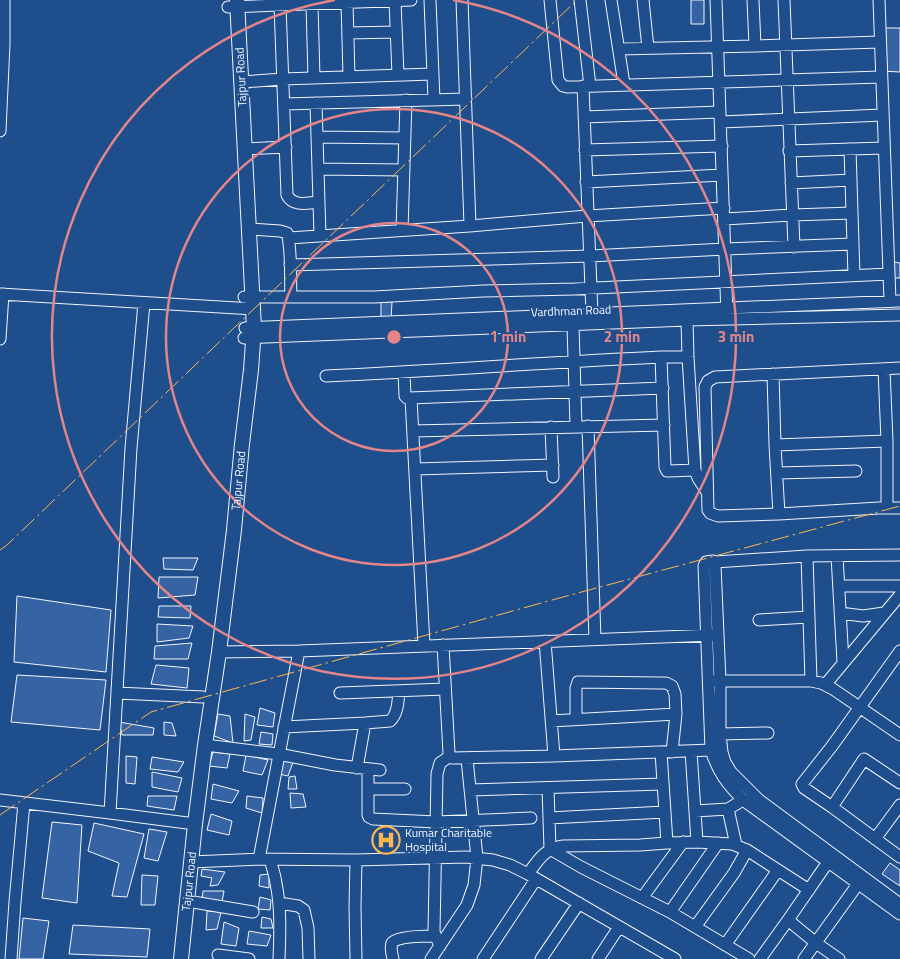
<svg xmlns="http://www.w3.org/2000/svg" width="900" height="959" viewBox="0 0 900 959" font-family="'Titillium Web',sans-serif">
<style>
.building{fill:#3563a3;stroke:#f2f6ff}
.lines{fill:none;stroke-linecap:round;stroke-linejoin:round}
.minor-casing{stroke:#f2f6ff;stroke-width:13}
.major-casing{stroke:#f2f6ff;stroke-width:16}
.minor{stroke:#1f4e8c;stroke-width:11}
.major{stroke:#1f4e8c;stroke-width:14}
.power{stroke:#ffb74d;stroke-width:1;stroke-dasharray:18 4 2.5 4;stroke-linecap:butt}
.ring{fill:none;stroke:#e38589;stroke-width:2.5}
.labels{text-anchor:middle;stroke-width:4;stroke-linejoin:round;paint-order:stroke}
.street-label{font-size:12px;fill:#f2f6ff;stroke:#1f4e8c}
.poi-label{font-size:12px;fill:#f2f6ff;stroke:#1f4e8c;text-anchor:start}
.centre{fill:#e38589;stroke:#1f4e8c;stroke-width:2.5}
.ring-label{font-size:15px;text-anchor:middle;font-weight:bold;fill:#e38589;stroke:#1f4e8c;stroke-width:4;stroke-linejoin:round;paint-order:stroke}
</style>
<rect width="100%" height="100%" fill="#1f4e8c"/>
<path class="building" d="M691,0H704V24H691Z
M881,28H900V72L881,71Z
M894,262L900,263V278H893Z
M381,302H392L391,320H381Z
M163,558H198L193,570L164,569Z
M159,577H198L195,595L158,598Z
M17,596L111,610L106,672L14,662Z
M159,606H191L190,618L158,617Z
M157,624L193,626L189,638L157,642Z
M192,643L188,659H154L155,646Z
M156,665L189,668L187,688L151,684Z
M17,675L106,680L100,730L11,722Z
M260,708L275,713L273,727L257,725Z
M218,714L230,716L233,743L214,736Z
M245,714L255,717L251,740L244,741Z
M119,722L154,728L153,735H122Z
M164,722L172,723L176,736L164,735Z
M261,732L273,734L272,745L259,744Z
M213,752L230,754L227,768L209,766Z
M246,755L268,760L262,775L243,771Z
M126,756L137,757L135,784L126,783Z
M152,757L184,762L178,772L150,769Z
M282,760L293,762L288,776L279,774Z
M152,772L182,778L178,792L152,787Z
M295,776L297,789H288L289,777Z
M213,784L239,791L232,803L211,799Z
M290,793L303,794L306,807L291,808Z
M148,796H177L174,810L147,806Z
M247,796L263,798L262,813L246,808Z
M211,814L232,821L229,835L207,830Z
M52,822L82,825L77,903L42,898Z
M94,823L144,834L127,897L112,896L119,863L88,851Z
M149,829L167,832L158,861L144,858Z
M394,832L395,845L378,846L377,834Z
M890,863L900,870V886L882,874Z
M202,869L225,872L218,885L210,886L212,878L201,876Z
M269,874V888L259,886L260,875Z
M142,875L158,876L155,905H141Z
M203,891H224L222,902L202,901Z
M260,897L271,900L270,910L258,909Z
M207,911L221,912L217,929L206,930Z
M262,917L271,919L273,928H261Z
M23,918L49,921L43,959H19Z
M224,922L239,928L236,946L221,944Z
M73,925L150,929L147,957L69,954Z
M249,931L271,935L267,946L247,944Z"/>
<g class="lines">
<g class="minor-casing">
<path id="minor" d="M430,0L434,100
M462,0L470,226
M550,0L558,80L563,86L567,87L881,77
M580,0L590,86
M611,0L624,84
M643,0L648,48
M716,0L727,316
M753,0L755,46
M784,0L794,247
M879,0L890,301
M395,1L398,75
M347,2L349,77
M312,4L314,78
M280,5L287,195C293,207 308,203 319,202
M228,7L411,0
M348,33L396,32
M619,49L755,46L880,42
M242,82L283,79L433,74
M583,86L592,314
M316,103L320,236
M284,104L466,99
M584,117L720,112
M721,122L882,115
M0,131L4,44V0
M317,137L405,138
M245,149L286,147
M850,149L854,276
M585,150L722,146
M789,151L883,148
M318,169L404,170
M586,182L722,175
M791,183L851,180
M724,219L792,215L852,213
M249,229L280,231L287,233C292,248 290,280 291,297
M402,230L406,100
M289,238L470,226L587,216L724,208
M290,265L590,256L725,249L853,244
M0,294L254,309
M244,297H374L483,291L574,289L889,274
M687,320L688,357L695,470L698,478L707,492
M573,325L576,426
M245,328L900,301
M244,338L687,320L900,315
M0,339L3,294
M661,357H688
M900,368L715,377L708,381L705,387L708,510L710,513L718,516L779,514L879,508H900
M884,369L887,441V508
M404,372L405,396L407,398H410L663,388
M773,374L775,445L779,514
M326,376C438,371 549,362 661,357L665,467L667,471H669L695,470
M411,398L424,645
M588,426L595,640
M551,427L553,477
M413,431L664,425
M775,445L887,441
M415,469L553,465
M777,473L856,471
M807,556L811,681
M837,556L843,662
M715,562L807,556L900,555
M839,586H900
M840,613L863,616L884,613
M759,620L809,617
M545,641L554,756
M443,645L449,753L450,756L452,758L554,756L711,750
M900,651L832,746L802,784L804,788L832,807L900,857
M219,652L299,651L714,635
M713,681H811L821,683L833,689L900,735
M825,685L900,595
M117,693L203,697
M340,693L445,689
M576,719V688L578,682L660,683H666L672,686L675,694L676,714L672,752
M551,721L676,714
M284,727L365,723L390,721C398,714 398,701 399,691
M720,734L768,733
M205,745L278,754L335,765L380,770
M691,751L697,842
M661,752L667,843
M357,768L365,723
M368,769V815L369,817L373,819L436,822L531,818
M548,788L550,849L581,867L670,912L749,959
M368,789H405
M470,790L663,784
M0,800L110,813L195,824
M832,807L864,759L900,783
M728,809L736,845
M695,811L728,809L743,800
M110,813L131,448L144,303
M549,818L665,812
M875,839L900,805
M259,859L299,651
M270,859C272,867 275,875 276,883C281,908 280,934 279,959
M191,862L259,859L356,860L466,857L493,860L510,865L528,874L675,959
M528,874C539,859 544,849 563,846L640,845L667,843L697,842L732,844L747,850L809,890
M642,898L683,842
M187,901L253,912
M279,903L298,906L304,910L308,928L309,959
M900,904L759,800L731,772L725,762L722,752L720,734V681L715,565L713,561L706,562L704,566L711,750C718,772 727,784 743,800L900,914
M670,912L718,843
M788,920L816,943L839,959
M695,927L734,873L747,850
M725,945L778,870
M440,946L434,932L437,774L440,763L450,756
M218,955L249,959
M11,959L15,902L24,803
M356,959L355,906L356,860
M393,959C392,954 390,948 392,943C396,936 426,936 434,936
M431,959L467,905L474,885L477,858L467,759
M483,959L536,879
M541,959L579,903
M598,959L619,927
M760,959L788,920L828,862
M804,959L858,884"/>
</g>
<g class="major-casing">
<g id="major">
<path id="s1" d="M181,959L195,824L205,745L219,652L234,530L242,444L251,370L254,328L237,0"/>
</g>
</g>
<use href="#minor" class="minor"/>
<use href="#major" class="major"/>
<path class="power" d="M0,550L7,545L577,0
M0,815L151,712L552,600L900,506"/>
</g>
<g class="ring">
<circle cx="394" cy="337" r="114"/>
<circle cx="394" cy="337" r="228"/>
<path d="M453 0A342 342 0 1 1 335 0"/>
</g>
<defs>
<g id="hospital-ring" transform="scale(1.4375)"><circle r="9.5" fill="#1f4e8c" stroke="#ffb74d" stroke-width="1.5"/><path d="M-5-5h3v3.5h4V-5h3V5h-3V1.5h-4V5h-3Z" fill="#ffb74d"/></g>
</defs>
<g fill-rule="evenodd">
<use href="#hospital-ring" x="386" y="840"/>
</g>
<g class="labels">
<g class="street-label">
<text transform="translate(241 77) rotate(-93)" y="4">Tajpur Road</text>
<text transform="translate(571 311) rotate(-2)" y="4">Vardhman Road</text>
<text dy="4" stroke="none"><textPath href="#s1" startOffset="482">Tajpur Road</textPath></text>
<text dy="4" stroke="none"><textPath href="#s1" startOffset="78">Tajpur Road</textPath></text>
</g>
<g class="poi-label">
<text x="405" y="837">Kumar Charitable<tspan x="405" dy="14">Hospital</tspan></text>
</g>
</g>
<circle cx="394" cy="337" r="8" class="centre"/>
<g class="ring-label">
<text x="508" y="342">1 min</text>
<text x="622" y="342">2 min</text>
<text x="736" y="342">3 min</text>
</g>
</svg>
